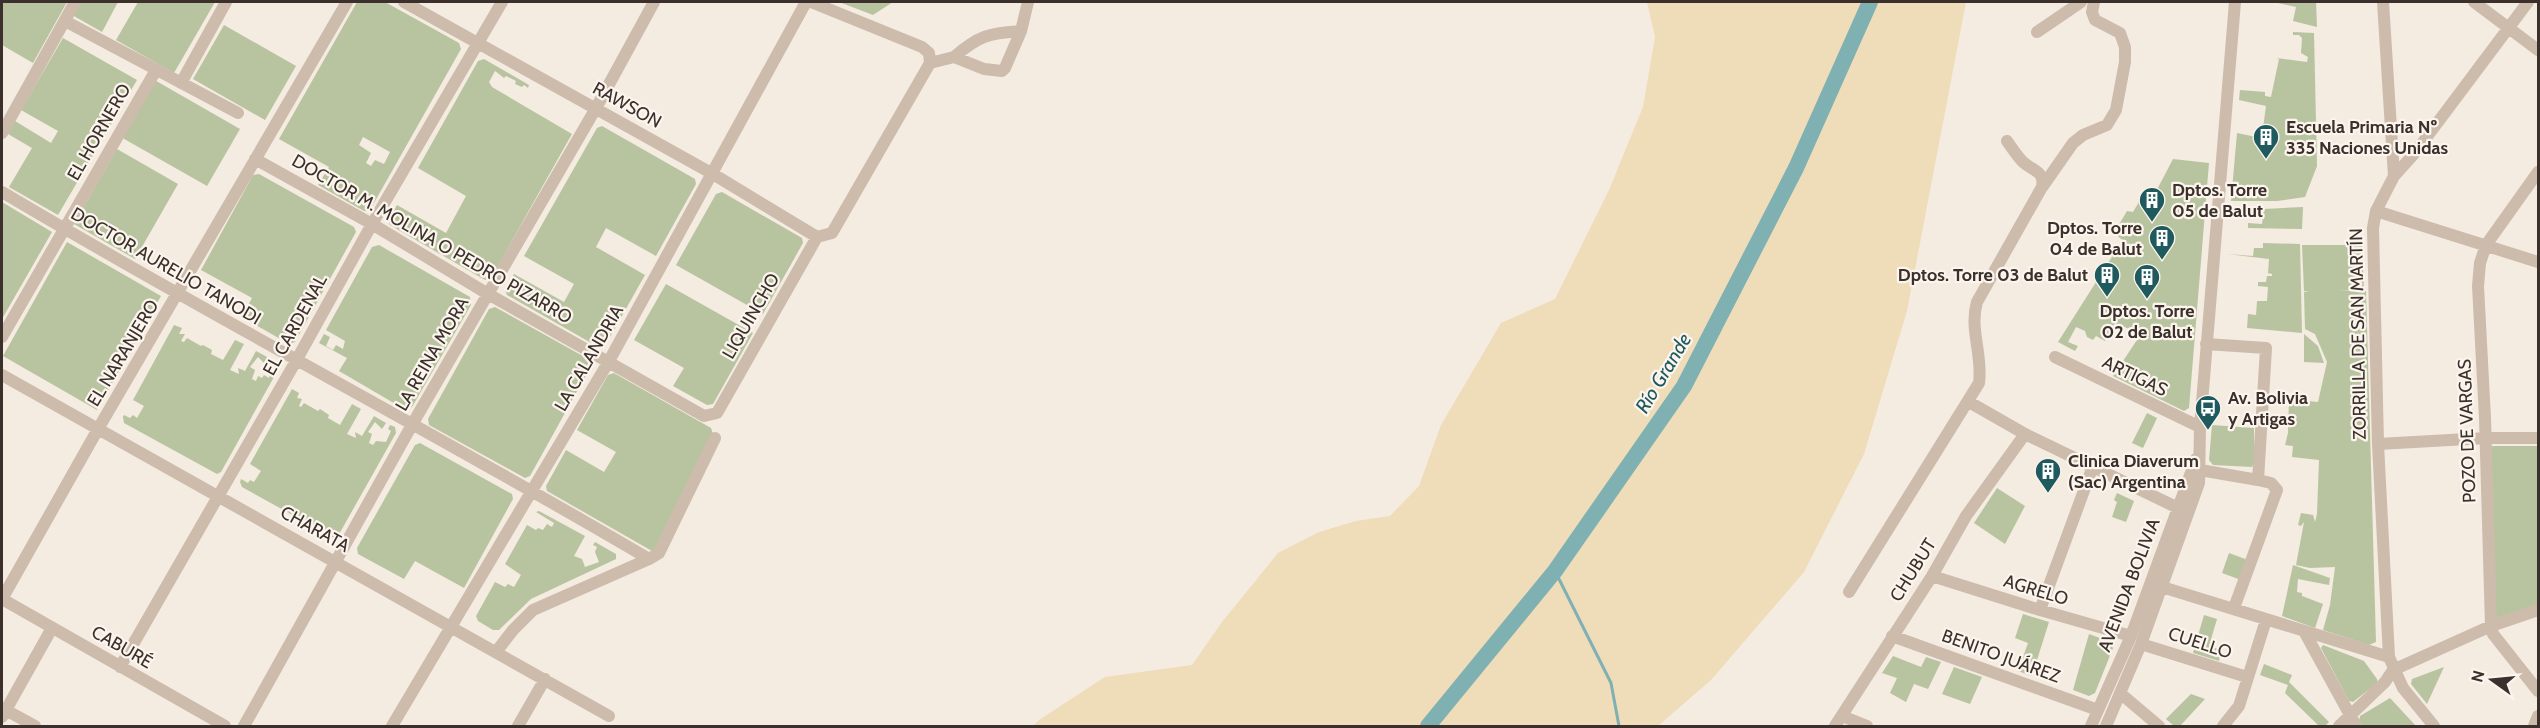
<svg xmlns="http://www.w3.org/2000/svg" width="2540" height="728" viewBox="0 0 2540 728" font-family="Cabin,sans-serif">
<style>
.green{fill:#b8c4a0;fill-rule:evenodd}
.sand{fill:#efdcb8}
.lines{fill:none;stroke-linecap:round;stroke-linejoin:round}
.stream{stroke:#7fb0b2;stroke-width:3}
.river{stroke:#7fb0b2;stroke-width:16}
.minor{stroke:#cdbbac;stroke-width:12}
.labels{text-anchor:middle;stroke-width:4.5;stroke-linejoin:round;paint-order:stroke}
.street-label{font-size:18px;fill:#3b302b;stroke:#fbf5ee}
.poi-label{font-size:18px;font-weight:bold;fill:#3b302b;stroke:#fbf5ee;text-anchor:start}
.water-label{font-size:20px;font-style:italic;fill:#1f5a5e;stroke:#fbf5ee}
</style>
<rect width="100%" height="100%" fill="#f4ebe1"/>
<path class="green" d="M2,2H67L33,63L2,45Z
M80,2H118L102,32L72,15Z
M138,2H215L174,73L116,40Z
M357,2H385L459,43L461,49L370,210L364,211L318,185L329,167L279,139ZM363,137L390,152L384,164L375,160L371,166L366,163L371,153L359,145Z
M839,2H893L873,15Z
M2273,2H2316L2317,27L2293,21L2296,7Z
M224,25L296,66L265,120L193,79Z
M2293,32L2314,33L2317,166L2305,197L2277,201H2231L2237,133L2266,139L2269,130L2263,128L2266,106L2239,100L2240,90L2265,92V96L2271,97L2279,59L2276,58L2307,62L2308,57L2301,53L2302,38L2299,35H2293Z
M63,38L137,80L58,215L9,187L32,148L8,134L15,121L51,143L58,131L21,110Z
M484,59L529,85L528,88L524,85L522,87L515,84L516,81L506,76L504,78L495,71L489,82L492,87L572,134L491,278L485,280L390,225L388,220L397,205L446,233L466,196L418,168L478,61Z
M151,78L240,129L207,186L119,136Z
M602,126L695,179L696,184L656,256L606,228L596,247L645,275L605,346L600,348L507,295L505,290L514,274L564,302L574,284L524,256L597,128Z
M117,149L178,184L135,259L74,224Z
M2173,159L2209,163L2189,408L2184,411L2113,376L2141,334L2115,323L2105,341L2096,336L2093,340L2087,337L2085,331L2076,327L2068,342L2078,346L2075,351L2058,342L2122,241L2126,243L2114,233L2127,211L2133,212L2139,202L2150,203Z
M259,174L354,227L356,232L295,342L289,344L242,317L252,298L201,270L253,175Z
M722,192L802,238L803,243L763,314L676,265L716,194Z
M2,202L52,232L2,319Z
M2303,207L2302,229L2248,228V223L2262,224L2264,209Z
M67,242L161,296L97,410L3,356Z
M2263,243L2300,244L2302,333L2247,328L2248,314L2256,315L2257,301H2267L2268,287L2258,286V282H2266L2267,276H2272V274L2268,273L2269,259L2227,254L2253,256L2254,248H2263Z
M379,245L470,297L471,305L412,407L404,409L339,371L347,358L319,343L324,334L330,337L326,346L333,350L336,345L343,349L345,341L326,330L372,247Z
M2302,245H2362L2364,290L2338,291H2366L2376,642L2369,645L2323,630L2330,605L2335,567L2310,568L2296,565L2304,522L2301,526L2298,525L2301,513L2313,515L2315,522L2317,514L2319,460L2292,457L2293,446L2285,445L2288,433L2289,399L2318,402L2327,362L2315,334L2305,329L2304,292L2309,291H2304Z
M666,284L753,333L713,404L707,405L673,386L684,368L634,340Z
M495,307L590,360L591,366L530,476L525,478L429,425L428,419L489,309Z
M174,325L182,328L179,334H185L181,341L184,342L187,338L201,346L203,345L212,350L211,354L223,360L235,340L244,344L230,370L239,374L238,368L245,371L256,351L269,358L265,364L258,357L250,367L255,370L252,379L256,381L258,376L262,378L264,375L269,378L273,366L271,364L273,360L277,363L279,368L221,472L217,474L124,423L123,417L124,415L130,418L133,415L137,418L144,406L133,400Z
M2304,334L2318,346L2324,363L2304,362Z
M614,373L711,428L713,434L658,549L652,551L547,491L546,486L566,450L604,472L616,452L577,430L608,375Z
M292,389L299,393L297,398L302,399L299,406L301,407L304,403L318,411L320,409L329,415L328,418L340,425L352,404L361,409L347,434L356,438L355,432L362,436L374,416L386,423L382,429L375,422L368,432L372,434L369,443L373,445L376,441L386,442L391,431L388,429L390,425L395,427L396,433L338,536L334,538L242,487L240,482L241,479L248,483L250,480L254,482L261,471L250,464Z
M2147,413L2157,418L2143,448L2132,443Z
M2212,425L2254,428V462L2252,467L2213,465L2209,460Z
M420,443L512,494L513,499L464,588L415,561L404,579L358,554L357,548L415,445Z
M2492,446H2538V604L2499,620L2493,615L2489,451Z
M1997,488L2025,506L2005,544L1974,523Z
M2117,493L2134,501L2126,522L2112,517L2117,502L2114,500Z
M539,511L585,536L574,556L582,559L585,567L599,562L595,552L597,547L593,545L595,542L616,554V559L531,599L499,630H493L478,621L476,616L495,582L505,587L508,584L514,587L521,575L505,564L527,525L536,530L538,528L543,530L547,524L552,527L554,523L536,512Z
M2229,553L2248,560L2241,580L2222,573Z
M2293,565L2330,578L2329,585L2298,579L2297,592L2302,593V596L2323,604L2315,628L2282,616Z
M2023,614L2049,622L2032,676L2018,671L2028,643L2015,638Z
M2204,615L2217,619L2209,646L2222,650L2219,661L2193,653Z
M2089,634L2108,641L2113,648L2095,693L2089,696L2073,690Z
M2323,645L2364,661L2377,679V683L2353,702L2349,701L2321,648Z
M1893,656L1921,667L1926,657L1941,662L1928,689L1914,684L1906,702L1890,693L1897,678L1882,673Z
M2264,664L2292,675L2289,682L2329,722L2325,726H2319L2285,693L2288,685L2260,675Z
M1954,667L1982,677L1970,704L1942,694Z
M2444,667L2427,704L2411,684L2412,679Z
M2191,694L2205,699L2180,726H2174L2166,719Z
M2390,698L2416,726H2363L2359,721L2360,716Z"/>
<path class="sand" d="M1647,2H1966L1907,311L1864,454L1804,572L1711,680L1658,726H1033L1039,720L1105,677L1192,665L1222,622L1278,553L1319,532L1356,521L1390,516L1419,486L1441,425L1501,323L1555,299L1609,190L1643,107L1655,37Z"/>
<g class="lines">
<path class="stream" d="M1555,571L1611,683L1619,726"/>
<path class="river" d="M1428,726L1555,571L1684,386L1796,168L1870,2"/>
<path class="minor" d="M404,2L713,174L817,237L832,233L930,63
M811,2L922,47L929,53L930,63
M2383,2L2394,176L2376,211L2373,228L2378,444L2389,657L2403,688L2434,726
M2474,2L2538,50
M65,21L238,113
M2037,32L2081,2
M954,57C978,36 989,33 1021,31
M930,63L954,57L984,69L1002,71L1005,68L1021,31L1028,2
M181,83L226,2
M2,133L75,2
M255,159L372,224L488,294L704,416L717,413L817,237
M2538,172L2486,245L2480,263L2478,286L2485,418L2491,626L2493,634L2538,691
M2394,176L2414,154L2528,2
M2043,186L2073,143L2083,135L2107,125L2116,110L2125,62V47L2120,33L2095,20L2092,12L2094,2
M2,192C215,319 436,433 649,559L659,553L715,438
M2376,211L2538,262
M2,337L156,70
M2206,344L2266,348L2258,480
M2055,357L2200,427
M2,375L609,716
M1969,402L2025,434L2178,508
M2378,444L2486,438H2538
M2200,470L2258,480L2271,483L2277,490L2234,608
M1932,576L2040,610L2131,636
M2162,587L2389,657
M1849,592L1979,383C1983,355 1969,329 1977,302L2042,187C2045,171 2033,171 2023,162C2017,156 2012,148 2007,141
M2,599L98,429L347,2
M2,599L225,726
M2040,610L2093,466
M2304,631L2356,726
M1892,636L2098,710
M2141,644L2247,677
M496,652L513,630L533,610L649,559
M120,667L296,361L372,224L502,2
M2393,670L2491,626L2538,610
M2120,693L2159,726
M2,708L35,726
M1842,716L1867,726
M2,717L52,628
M244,726L413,423L596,108L654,2
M392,726L609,361L806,2
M518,726L545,679
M1835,726L1932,576L1966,516L2025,434
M2091,726L2131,636L2196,459
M2106,726L2141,644L2199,483L2200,427L2235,2
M2223,726L2239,706L2266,620
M2339,726L2385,682L2393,670
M2534,726L2538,716"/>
</g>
<defs>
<g id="building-pin" transform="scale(1.35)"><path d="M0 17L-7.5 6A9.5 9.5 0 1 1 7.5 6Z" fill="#1f5a5e" stroke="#fbf5ee"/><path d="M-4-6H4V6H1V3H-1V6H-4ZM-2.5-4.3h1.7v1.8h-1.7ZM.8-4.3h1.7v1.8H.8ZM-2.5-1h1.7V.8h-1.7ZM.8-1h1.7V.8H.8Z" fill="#fff"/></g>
<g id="bus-pin" transform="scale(1.35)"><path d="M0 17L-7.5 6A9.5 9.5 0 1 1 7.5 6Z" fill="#1f5a5e" stroke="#fbf5ee"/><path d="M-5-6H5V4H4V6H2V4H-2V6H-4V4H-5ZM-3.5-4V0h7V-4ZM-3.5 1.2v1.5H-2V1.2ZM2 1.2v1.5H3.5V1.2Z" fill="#fff"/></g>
</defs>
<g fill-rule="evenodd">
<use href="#building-pin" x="2266" y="137"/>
<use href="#building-pin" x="2152" y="200"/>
<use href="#building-pin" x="2162" y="238"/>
<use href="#building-pin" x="2107" y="275"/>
<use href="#building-pin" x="2147" y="277"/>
<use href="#bus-pin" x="2208" y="408"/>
<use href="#building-pin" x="2048" y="471"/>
</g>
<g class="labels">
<g class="street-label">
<text transform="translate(627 105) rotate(29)" y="6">RAWSON</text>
<text transform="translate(99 132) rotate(-60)" y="6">EL HORNERO</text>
<text transform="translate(432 239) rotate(30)" y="6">DOCTOR M. MOLINA O PEDRO PIZARRO</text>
<text transform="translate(166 266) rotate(30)" y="6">DOCTOR AURELIO TANODI</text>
<text transform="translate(751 316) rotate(-60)" y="6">LIQUINCHO</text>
<text transform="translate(295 325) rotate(-61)" y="6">EL CARDENAL</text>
<text transform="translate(2358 334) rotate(-91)" y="6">ZORRILLA DE SAN MARTÍN</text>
<text transform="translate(123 353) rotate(-59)" y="6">EL NARANJERO</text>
<text transform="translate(432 354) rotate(-60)" y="6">LA REINA MORA</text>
<text transform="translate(589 358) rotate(-60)" y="6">LA CALANDRIA</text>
<text transform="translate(2135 376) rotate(26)" y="6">ARTIGAS</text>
<text transform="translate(2467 431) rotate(-92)" y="6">POZO DE VARGAS</text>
<text transform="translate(315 529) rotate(29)" y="6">CHARATA</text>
<text transform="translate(1913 570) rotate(-58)" y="6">CHUBUT</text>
<text transform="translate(2129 585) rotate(-69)" y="6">AVENIDA BOLIVIA</text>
<text transform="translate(2036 590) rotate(17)" y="6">AGRELO</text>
<text transform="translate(2200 643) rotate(18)" y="6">CUELLO</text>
<text transform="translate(122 647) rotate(30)" y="6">CABURÉ</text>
<text transform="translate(2001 656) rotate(20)" y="6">BENITO JUÁREZ</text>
</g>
<g class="poi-label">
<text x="2286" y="133">Escuela Primaria Nº<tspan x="2286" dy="21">335 Naciones Unidas</tspan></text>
<text x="2172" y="196">Dptos. Torre<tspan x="2172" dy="21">05 de Balut</tspan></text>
<text x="2142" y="234" text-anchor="end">Dptos. Torre<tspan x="2142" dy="21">04 de Balut</tspan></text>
<text x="2088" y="281" text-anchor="end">Dptos. Torre 03 de Balut</text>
<text x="2147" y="317" text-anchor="middle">Dptos. Torre<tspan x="2147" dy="21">02 de Balut</tspan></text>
<text x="2228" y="404">Av. Bolivia<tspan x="2228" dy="21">y Artigas</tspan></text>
<text x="2068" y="467">Clinica Diaverum<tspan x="2068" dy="21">(Sac) Argentina</tspan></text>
</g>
<g class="water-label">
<text transform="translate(1663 373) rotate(-59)" y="7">Río Grande</text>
</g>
</g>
<rect width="2540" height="728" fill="none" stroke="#3b302b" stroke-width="6"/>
<g transform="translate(2492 680) rotate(285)" stroke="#fbf5ee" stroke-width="4.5" paint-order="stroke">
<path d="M0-4.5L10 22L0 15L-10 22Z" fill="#3b302b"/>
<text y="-9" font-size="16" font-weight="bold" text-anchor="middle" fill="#3b302b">N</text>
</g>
</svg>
